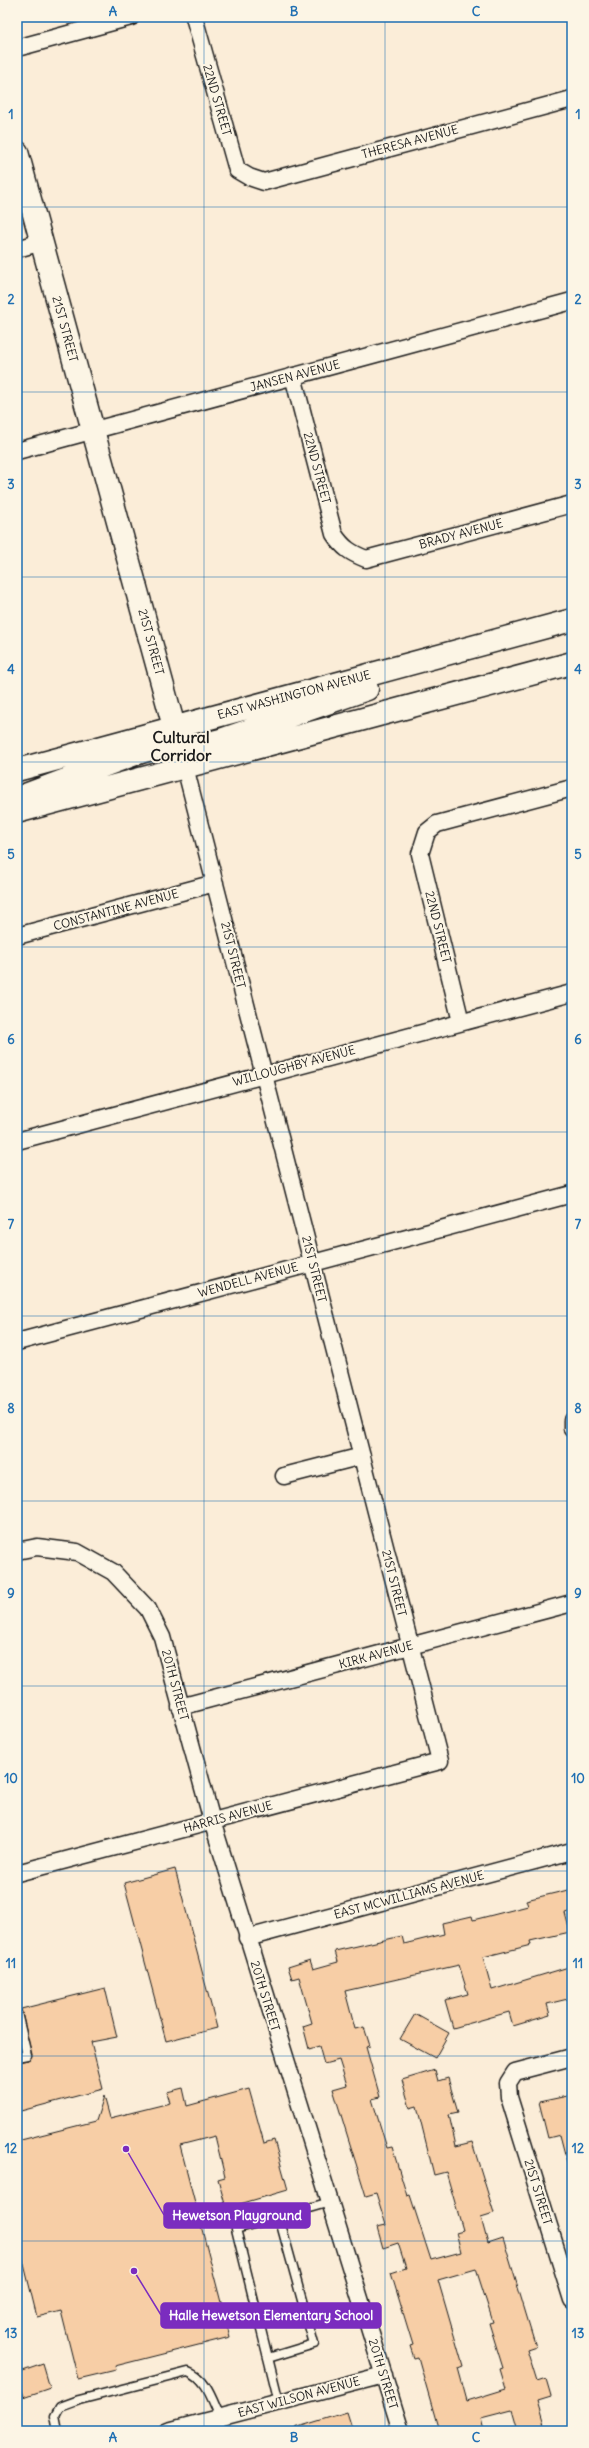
<svg xmlns="http://www.w3.org/2000/svg" width="589" height="2448" viewBox="0 0 589 2448" font-family="Delius,sans-serif">
<style>
.building{fill:#f7cea6;stroke:#1c1c1c;fill-rule:evenodd}
.lines{fill:none;stroke-linecap:round;stroke-linejoin:round}
.lane-casing{stroke:#1c1c1c;stroke-width:11}
.street-casing{stroke:#1c1c1c;stroke-width:19}
.secondary-casing{stroke:#1c1c1c;stroke-width:25}
.lane{stroke:#fcf5e5;stroke-width:8}
.street{stroke:#fcf5e5;stroke-width:16}
.secondary{stroke:#fcf5e5;stroke-width:22}
.grid{fill:none;stroke:#1f6fb2;stroke-width:1;stroke-opacity:0.55}
.labels{text-anchor:middle;stroke-width:4;stroke-linejoin:round;paint-order:stroke}
.street-label{font-size:12px;fill:#1c1c1c;stroke:#fcf5e5}
.district-label{font-size:16px;font-weight:bold;fill:#1c1c1c;stroke:#fcf5e5}
.leader{fill:none;stroke:#7b2cbf;stroke-width:1.5}
.callout-dot{fill:#7b2cbf;stroke:#fcf5e5;stroke-width:1.5}
.callout{fill:#7b2cbf;stroke:#7b2cbf;stroke-width:1.5}
.callout-label{font-size:13px;text-anchor:middle;font-weight:bold;fill:#fff}
.neatline{fill:none;stroke:#1f6fb2;stroke-width:1.5}
.grid-label{font-size:13px;text-anchor:middle;font-weight:bold;fill:#1f6fb2}
</style>
<rect width="100%" height="100%" fill="#fbedd8"/>
<filter id="ink" filterUnits="userSpaceOnUse"><feTurbulence type="fractalNoise" baseFrequency=".025" numOctaves="2"/><feDisplacementMap in="SourceGraphic" scale="8" xChannelSelector="R" yChannelSelector="G"/><feConvolveMatrix kernelMatrix="1 2 1 2 8 2 1 2 1" color-interpolation-filters="sRGB"/></filter>
<g filter="url(#ink)">
<path class="building" d="M175,1869L217,2028L166,2041L124,1883Z
M568,1890L572,1911L565,1913L570,1932L530,1941L531,1945L483,1957L492,1990L572,1966V1998L547,2004L550,2015L513,2026L509,2012L453,2028L445,2000L468,1994L459,1965L345,1991L355,2029L364,2027L370,2046L366,2047L380,2097L372,2099L387,2148L392,2147L407,2196L410,2195L431,2260L461,2252L456,2232L463,2230L446,2172L434,2175L417,2106L410,2108L402,2080L435,2070L438,2081L448,2078L458,2113L449,2115L456,2146L472,2142L494,2213L481,2217L488,2243L503,2238L536,2347L527,2350L537,2382L546,2379L551,2396L538,2400L547,2431H518L512,2410L481,2418L484,2431H439L418,2357L414,2358L410,2346L413,2345L391,2273L406,2268L398,2243L383,2248L377,2227L386,2225L376,2193L366,2196L333,2089L347,2085L339,2060L324,2064L319,2046L309,2049L303,2026L312,2023L299,1977L292,1979L288,1967L310,1960L313,1969L338,1962L335,1951L402,1936L404,1944L444,1934L442,1923L472,1916L473,1920L528,1906L526,1900ZM476,2269L493,2322L489,2323L503,2368L500,2369L506,2389L467,2401L458,2368L463,2366L438,2280Z
M105,1988L117,2037L91,2042L103,2089L17,2112V2062L28,2060L32,2056L21,2009Z
M415,2014L449,2033L435,2058L400,2039Z
M183,2088L187,2106L249,2089L264,2143L274,2140L288,2190L226,2208L218,2179L225,2177L215,2136L180,2145L230,2337L115,2366L116,2370L78,2379L61,2311L37,2317L17,2236V2141L96,2121L104,2096L110,2118L170,2103L167,2092Z
M572,2095V2162H567L560,2135L548,2138L539,2102Z
M43,2364L50,2388L24,2397L17,2373Z
M347,2412L353,2431H295V2428Z"/>
<g class="lines">
<g class="lane-casing">
<path id="lane" d="M17,2013L27,2055L17,2057
M268,2358L314,2344L279,2217
M279,2402L236,2229L330,2202
M58,2431L55,2416L60,2407L79,2400L188,2372C207,2379 212,2400 220,2417"/>
</g>
<g class="street-casing">
<path id="street" d="M194,17L237,170L249,177L264,182L572,99
M17,48L131,17
M17,249L42,242
M293,376L334,534C343,548 351,553 366,559L572,504
M17,451L572,301
M17,936L215,883
M461,1022L420,854L427,832L437,824L572,788
M17,1141L572,993
M17,1342L572,1194
M572,1420V1429
M284,1476L362,1456
M17,1551L37,1547L77,1552L113,1572L148,1609L162,1637L212,1821L401,2431
M180,1707L572,1603
M17,1873L440,1761L185,767
M247,1938L572,1851
M572,2057L515,2072L508,2083L509,2097L572,2300
M168,2431L384,2375"/>
</g>
<g class="secondary-casing">
<path id="secondary" d="M17,152L185,767
M180,750L221,740L367,689
M17,770L572,620
M17,798L141,752L178,742
M17,812L572,663"/>
</g>
<use href="#lane" class="lane"/>
<use href="#street" class="street"/>
<use href="#secondary" class="secondary"/>
</g>
</g>
<path class="grid" d="M204,17V2431M385,17V2431M17,207H572M17,392H572M17,577H572M17,762H572M17,947H572M17,1132H572M17,1316H572M17,1501H572M17,1686H572M17,1871H572M17,2056H572M17,2241H572"/>
<g class="labels">
<g class="street-label">
<text transform="translate(217 100) rotate(74)" y="4">22ND STREET</text>
<text transform="translate(410 142) rotate(-15)" y="4">THERESA AVENUE</text>
<text transform="translate(65 329) rotate(75)" y="4">21ST STREET</text>
<text transform="translate(295 376) rotate(-15)" y="4">JANSEN AVENUE</text>
<text transform="translate(317 468) rotate(75)" y="4">22ND STREET</text>
<text transform="translate(461 534) rotate(-15)" y="4">BRADY AVENUE</text>
<text transform="translate(151 642) rotate(75)" y="4">21ST STREET</text>
<text transform="translate(294 695) rotate(-15)" y="4">EAST WASHINGTON AVENUE</text>
<text transform="translate(116 910) rotate(-15)" y="4">CONSTANTINE AVENUE</text>
<text transform="translate(438 927) rotate(76)" y="4">22ND STREET</text>
<text transform="translate(233 955) rotate(76)" y="4">21ST STREET</text>
<text transform="translate(294 1066) rotate(-15)" y="4">WILLOUGHBY AVENUE</text>
<text transform="translate(314 1269) rotate(76)" y="4">21ST STREET</text>
<text transform="translate(248 1280) rotate(-15)" y="4">WENDELL AVENUE</text>
<text transform="translate(394 1583) rotate(76)" y="4">21ST STREET</text>
<text transform="translate(376 1655) rotate(-15)" y="4">KIRK AVENUE</text>
<text transform="translate(175 1685) rotate(75)" y="4">20TH STREET</text>
<text transform="translate(228 1817) rotate(-15)" y="4">HARRIS AVENUE</text>
<text transform="translate(409 1895) rotate(-15)" y="4">EAST MCWILLIAMS AVENUE</text>
<text transform="translate(265 1996) rotate(73)" y="4">20TH STREET</text>
<text transform="translate(538 2192) rotate(73)" y="4">21ST STREET</text>
<text transform="translate(383 2374) rotate(73)" y="4">20TH STREET</text>
<text transform="translate(299 2397) rotate(-15)" y="4">EAST WILSON AVENUE</text>
</g>
<g class="district-label">
<text x="181" y="743">Cultural<tspan x="181" dy="18">Corridor</tspan></text>
</g>
</g>
<path class="leader" d="M126 2149L164 2215M134 2271L161 2315"/>
<g class="callout-dot">
<circle cx="126" cy="2149" r="4"/>
<circle cx="134" cy="2271" r="4"/>
</g>
<g class="callout">
<rect x="164" y="2203" width="146" height="25" rx="4"/>
<rect x="161" y="2303" width="220" height="25" rx="4"/>
</g>
<g class="callout-label">
<text x="237" y="2220">Hewetson Playground</text>
<text x="271" y="2320">Halle Hewetson Elementary School</text>
</g>
<rect width="589" height="2448" fill="none" stroke="#fcf5e5" stroke-width="44"/>
<rect x="22" y="22" width="545" height="2404" class="neatline"/>
<g class="grid-label">
<text x="113" y="16">A</text>
<text x="294" y="16">B</text>
<text x="476" y="16">C</text>
<text x="11" y="119">1</text>
<text x="578" y="119">1</text>
<text x="11" y="304">2</text>
<text x="578" y="304">2</text>
<text x="11" y="489">3</text>
<text x="578" y="489">3</text>
<text x="11" y="674">4</text>
<text x="578" y="674">4</text>
<text x="11" y="859">5</text>
<text x="578" y="859">5</text>
<text x="11" y="1044">6</text>
<text x="578" y="1044">6</text>
<text x="11" y="1229">7</text>
<text x="578" y="1229">7</text>
<text x="11" y="1413">8</text>
<text x="578" y="1413">8</text>
<text x="11" y="1598">9</text>
<text x="578" y="1598">9</text>
<text x="11" y="1783">10</text>
<text x="578" y="1783">10</text>
<text x="11" y="1968">11</text>
<text x="578" y="1968">11</text>
<text x="11" y="2153">12</text>
<text x="578" y="2153">12</text>
<text x="11" y="2338">13</text>
<text x="578" y="2338">13</text>
<text x="113" y="2442">A</text>
<text x="294" y="2442">B</text>
<text x="476" y="2442">C</text>
</g>
</svg>
